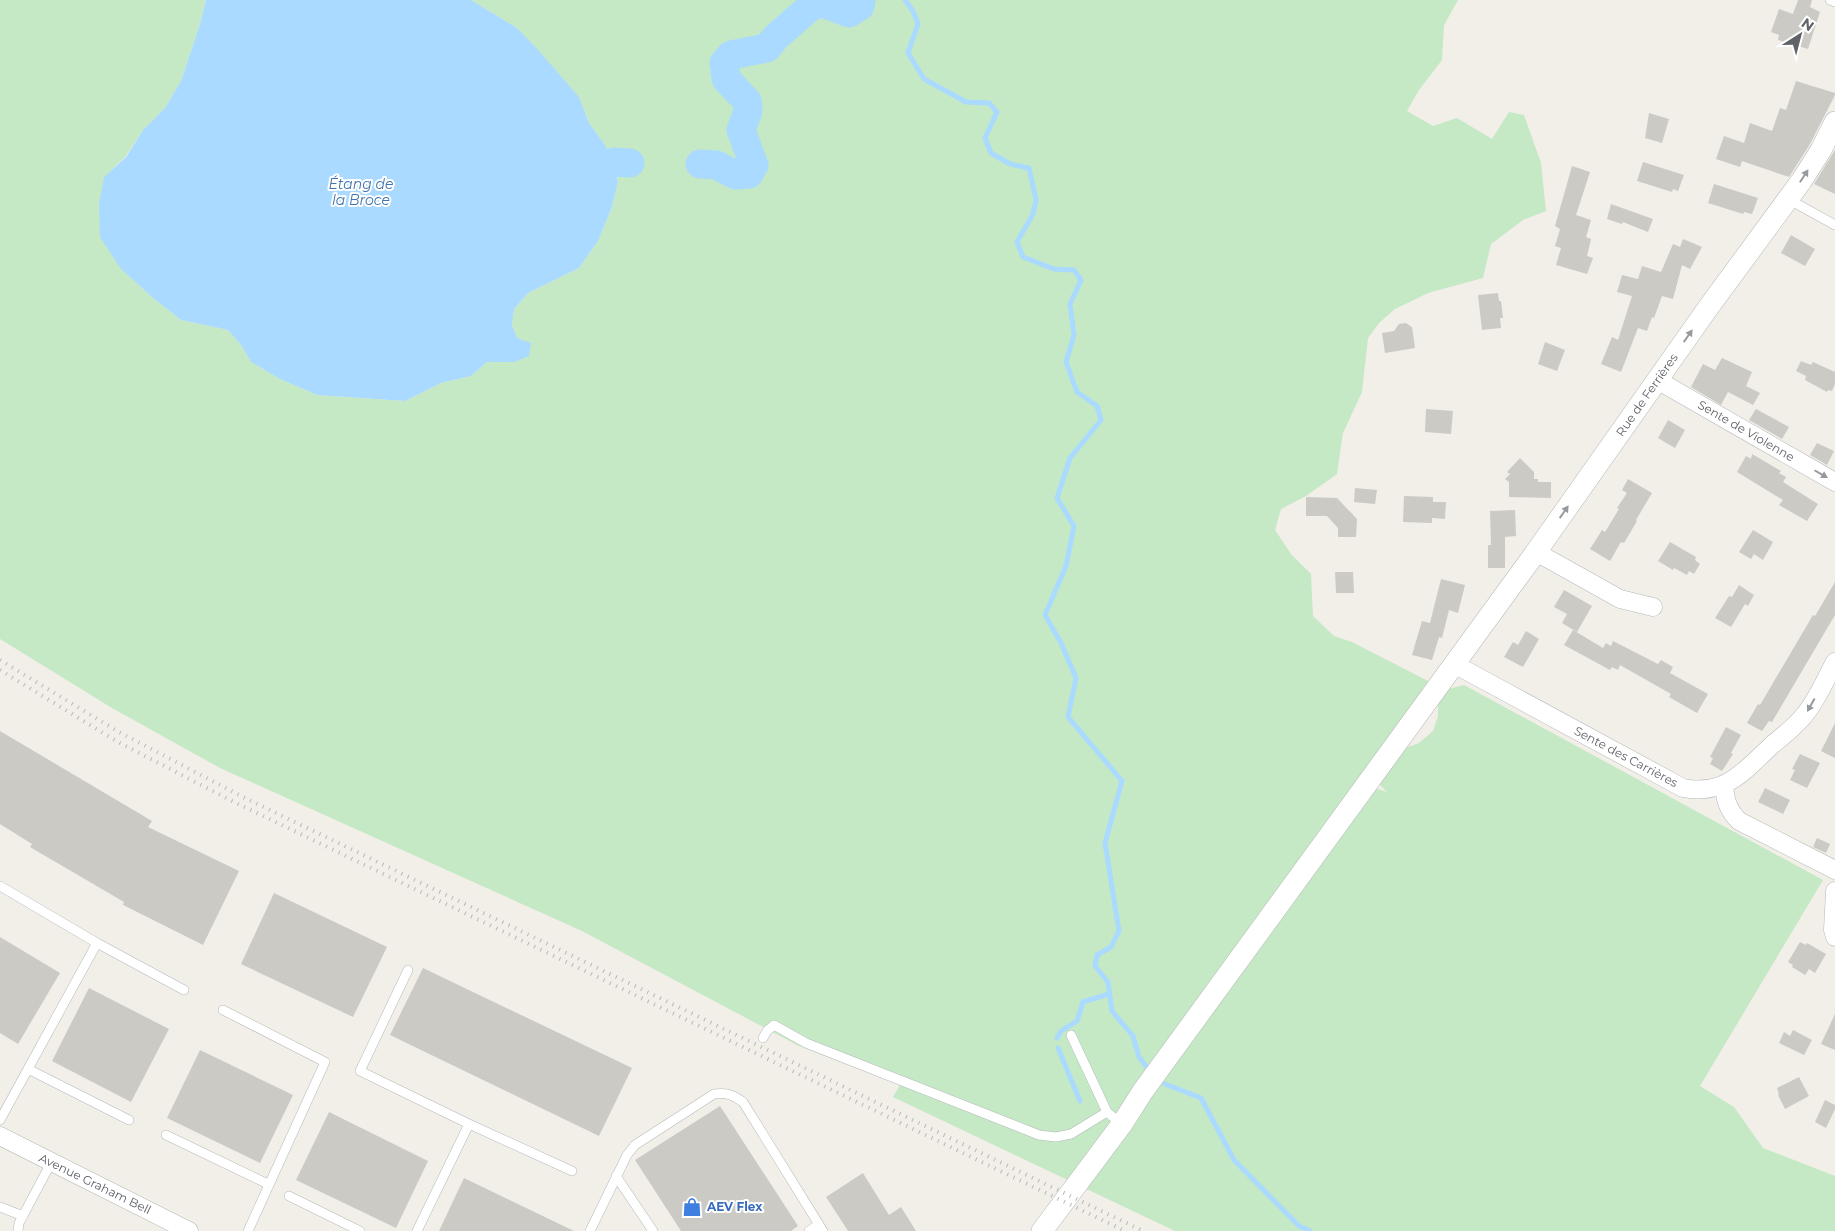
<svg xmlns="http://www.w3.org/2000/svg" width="1835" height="1231" viewBox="0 0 1835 1231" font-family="Montserrat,sans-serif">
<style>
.green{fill:#c5e8c5}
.water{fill:#aadaff}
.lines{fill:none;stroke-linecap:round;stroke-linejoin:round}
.stream{stroke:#aadaff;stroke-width:5}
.river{stroke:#aadaff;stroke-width:29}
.building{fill:#cccac5}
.service-casing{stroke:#b5b8bc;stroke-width:10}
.minor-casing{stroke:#b5b8bc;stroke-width:19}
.tertiary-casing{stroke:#b5b8bc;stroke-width:22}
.service{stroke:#fff;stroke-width:9}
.minor{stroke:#fff;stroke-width:18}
.tertiary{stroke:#fff;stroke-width:21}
.rail{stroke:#b6b7b8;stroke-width:4;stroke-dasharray:1 6;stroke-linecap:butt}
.oneway{fill:#979a9d}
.labels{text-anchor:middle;stroke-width:4;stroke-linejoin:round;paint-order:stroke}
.street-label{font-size:12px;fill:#5f6368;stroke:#fff}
.shop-label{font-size:12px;font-weight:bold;fill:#366cbe;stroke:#fff;text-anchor:start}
.water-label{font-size:14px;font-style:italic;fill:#4174aa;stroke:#fff}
</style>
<rect width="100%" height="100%" fill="#f1efe8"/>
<path class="green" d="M0,0H206L200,24L181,81L165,108L143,130L125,157L104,177L121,269L152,297L181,320L228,330L241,345L251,362L280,379L317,395L405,401L441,383L471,376L487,362H514L517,338L512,325L514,309L528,293L579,268L598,241L612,207L618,182L613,162L605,145L589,123L579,97L517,28L471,0H1458L1444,25L1442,60L1419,90L1407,111L1433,126L1457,118L1492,139L1509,112L1524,115L1541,163L1546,211L1523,220L1491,244L1483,278L1428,293L1395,309L1379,323L1368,338L1362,392L1343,433L1337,474L1306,496L1281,509L1275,530L1291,554L1311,574L1313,616L1334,636L1352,642L1428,681L1360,783L1387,792L1377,782L1400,750L1419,743L1433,731L1438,716V704L1448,689L1464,685L1823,880L1700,1086L1734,1107L1763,1148L1835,1176V1231H1175L893,1097L900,1085L799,1046L582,931L220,768L112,708L0,639Z"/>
<path class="water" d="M206,0H471L517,28L539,51L579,97L589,123L605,145L613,162L618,182L612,207L598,241L579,268L528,293L514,309L512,325L517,338L531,343L529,356L514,362H487L471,376L441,383L405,401L317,395L280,379L251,362L241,345L228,330L181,320L152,297L121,269L100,237L99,204L104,177L126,157L143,130L165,108L181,81L200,24Z"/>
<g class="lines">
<path class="stream" d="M905,0L913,11L918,24L908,53L924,79L966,102L989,103L997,112L985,138L991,153L1010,164L1029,168L1036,200L1033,214L1017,242L1023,257L1054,269L1074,270L1081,280L1070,304L1074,335L1066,362L1077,392L1097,406L1101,420L1070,458L1057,498L1074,526L1066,566L1045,615L1061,643L1076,678L1068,717L1122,781L1105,843L1119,931L1111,947L1097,955L1095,966L1108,982L1112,1011L1133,1036L1139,1057L1149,1070
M1057,1038L1061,1031L1077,1021L1083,1002L1109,994
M1058,1048L1080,1101
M1165,1084L1201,1098L1234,1160L1299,1226L1310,1231"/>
<path class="river" d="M614,162L630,163
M700,164L716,165L736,175L749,174L754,165L741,130L748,111L747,101L726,79L724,63L731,55L767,48L775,38L809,8L820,2L849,13L860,6L861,0"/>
</g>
<path class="building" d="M1798,0H1812L1810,7L1820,12L1808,49L1778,40L1779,35L1771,32L1779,9L1793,14Z
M1796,81L1835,93V95L1810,144L1789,177L1742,161L1740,167L1716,159L1724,136L1744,143L1750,123L1772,131L1780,108L1786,110Z
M1649,113L1669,119L1662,143L1645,138Z
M1835,150V194L1814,184Z
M1643,162L1684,175L1678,191L1673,189L1672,192L1637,181Z
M1572,166L1590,172L1576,215L1591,220L1586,237L1591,239L1587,256L1593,258L1587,274L1556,265L1561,248L1555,246L1560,229L1555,226Z
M1714,184L1758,198L1752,214L1744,212L1743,214L1708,203Z
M1611,204L1653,219L1648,232L1623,222L1622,224L1607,219Z
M1791,235L1815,249L1805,266L1781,253Z
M1683,239L1702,247L1690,269L1682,265L1673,299L1662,296L1654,318L1652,317L1647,331L1638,328L1621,372L1601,364L1612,337L1618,340L1632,296L1617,292L1622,275L1638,279L1642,266L1661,272L1673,244L1680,247Z
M1498,293L1499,301H1501L1503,318H1500L1501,328L1482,330L1478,295Z
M1406,323L1412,327L1415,348L1385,353L1382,333L1394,331L1399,324Z
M1545,342L1565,350L1557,371L1538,364Z
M1722,358L1752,372L1746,386L1760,393L1753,405L1728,392L1721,405L1691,387L1703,364L1715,370Z
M1801,361L1811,365L1813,362L1835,372V384L1832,391L1828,390L1827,392L1805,380L1806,376L1796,371Z
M1426,409L1453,411L1451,434L1425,432Z
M1756,409L1789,427L1782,439L1749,420Z
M1668,420L1685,430L1675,448L1658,438Z
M1817,443L1834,451L1827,465L1810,455Z
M1752,454L1781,471L1779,473L1786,477L1783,482L1818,504L1807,521L1779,505L1783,500L1737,472L1746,456L1751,459Z
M1520,458L1534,472V479H1538V482H1551V498L1509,497V482L1505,479L1510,474L1507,472Z
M1628,479L1652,493L1636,520L1637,521L1624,543L1621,542L1610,561L1590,549L1602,530L1605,532L1619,509L1617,508L1627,493L1622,490Z
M1355,488L1377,490L1375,504L1354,502Z
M1404,496L1433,497V502H1446L1445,519L1432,518V523L1403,522Z
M1306,497L1337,498L1357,519L1356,537H1338V528L1327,516H1306Z
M1515,510L1516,536L1505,537V568H1488V545H1491L1490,511Z
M1753,530L1773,542L1763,560L1754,554L1751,559L1739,552Z
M1670,542L1696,557L1695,560L1700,564L1694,574L1689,571L1687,575L1674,568L1673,570L1658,561Z
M1335,572H1353L1354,593H1336Z
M1441,579L1465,585L1458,613L1449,610L1442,638L1439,637L1432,660L1412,655L1422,621L1430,623Z
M1835,582V615L1772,722L1769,721L1762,731L1747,723L1758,704L1760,705L1813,615L1815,616Z
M1739,585L1754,595L1748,606L1745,604L1731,627L1715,618L1729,596L1732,597Z
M1564,590L1592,606L1577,632L1562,623L1567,614L1554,607Z
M1573,630L1603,648L1606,643L1611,646L1613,641L1658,664L1661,660L1673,667L1670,673L1708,694L1697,713L1669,697L1671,694L1620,665L1618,670L1612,667L1610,670L1564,645Z
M1526,631L1539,639L1523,667L1504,657L1513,642L1518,645Z
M1835,723V758L1821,751Z
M1726,727L1741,735L1731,753L1733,754L1722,771L1710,764L1713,758L1710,757Z
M0,731L152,821L148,827L239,871L203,945L123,905L124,902L30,847L32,844L0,824Z
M1800,754L1820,763L1807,788L1790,780L1795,770L1792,769Z
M1765,788L1790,800L1783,814L1758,802Z
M1817,838L1830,844L1826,853L1813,847Z
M274,893L387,947L353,1017L241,964Z
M0,937L60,973L18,1044L0,1033Z
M1800,942L1806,945L1807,943L1826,954L1815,973L1809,969L1805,975L1792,967L1793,965L1788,962Z
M423,968L632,1068L599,1136L390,1035Z
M89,988L169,1029L131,1102L52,1061Z
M1835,1014V1050L1821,1044Z
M1793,1030L1812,1040L1804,1055L1779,1043L1784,1032L1790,1036Z
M200,1050L293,1095L260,1163L167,1118Z
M1799,1077L1809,1096L1785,1109L1778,1095L1779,1094L1777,1088Z
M1825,1100L1835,1105V1109L1826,1128L1815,1122Z
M720,1106L798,1226L791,1231H681L635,1160Z
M329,1112L428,1161L396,1228L296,1180Z
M863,1173L889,1215L901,1207L916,1231H848L826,1197Z
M464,1178L574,1231H439Z"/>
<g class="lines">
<g class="service-casing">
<path id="service" d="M1830,0L1835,2
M1788,199L1835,225
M0,886L97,943
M408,970L360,1071L469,1124L417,1231
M223,1010L325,1062L248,1231
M1071,1035L1107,1112L1121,1124
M763,1038L767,1031L774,1025L806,1043L1039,1135L1056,1137L1071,1134L1107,1112
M28,1069L129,1120
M0,1120L97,943L184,990
M469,1124L572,1171
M166,1135L268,1184
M616,1176L653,1231
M289,1196L360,1231
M0,1207L23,1216
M18,1231L19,1223L51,1163
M590,1231L627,1155L635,1145L714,1094C726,1092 733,1095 743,1102L823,1231
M809,1231L819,1224"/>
</g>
<g class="minor-casing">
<path id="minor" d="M1657,380L1835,482
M1536,552L1620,599L1653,607
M1454,664L1683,788C1726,796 1744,771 1772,745C1784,735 1797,725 1806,713C1818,698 1826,678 1835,662
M1724,785C1725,800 1728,810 1739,821L1835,870
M1835,891L1833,930L1835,937
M0,1136L189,1231"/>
</g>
<g class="tertiary-casing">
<path id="tertiary" d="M1042,1231L1122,1124L1143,1091L1536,552L1708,308L1802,180L1821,150L1835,122"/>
</g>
<use href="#service" class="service"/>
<use href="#minor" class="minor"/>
<use href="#tertiary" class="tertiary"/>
<path class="rail" d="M0,660L119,732L243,797L1143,1231
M0,670L118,742L234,802L1125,1231"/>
</g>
<defs><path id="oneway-solid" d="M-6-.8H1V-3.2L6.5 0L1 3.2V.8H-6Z" transform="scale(1.25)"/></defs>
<g class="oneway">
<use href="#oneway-solid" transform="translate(1804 176) rotate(-57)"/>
<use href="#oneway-solid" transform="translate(1688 336) rotate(-55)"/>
<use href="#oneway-solid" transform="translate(1821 474) rotate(30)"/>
<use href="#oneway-solid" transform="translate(1564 512) rotate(-55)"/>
<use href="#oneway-solid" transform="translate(1811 705) rotate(119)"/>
</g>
<defs>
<g id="shop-bare" transform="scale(1.5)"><path d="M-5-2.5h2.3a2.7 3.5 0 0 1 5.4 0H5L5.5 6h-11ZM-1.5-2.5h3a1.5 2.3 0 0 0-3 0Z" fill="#3f7fe0" stroke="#fff" stroke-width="2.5" paint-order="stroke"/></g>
</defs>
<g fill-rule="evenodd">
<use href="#shop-bare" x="692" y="1207"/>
</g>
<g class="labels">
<g class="street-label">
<text transform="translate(1647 395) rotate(-55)" y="4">Rue de Ferrières</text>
<text transform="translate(1746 431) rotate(30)" y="4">Sente de Violenne</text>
<text transform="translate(1626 757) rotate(28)" y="4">Sente des Carrières</text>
<text transform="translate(95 1184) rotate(26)" y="4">Avenue Graham Bell</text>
</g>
<g class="shop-label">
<text x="707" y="1211">AEV Flex</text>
</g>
<g class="water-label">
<text x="361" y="189">Étang de<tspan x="361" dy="16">la Broce</tspan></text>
</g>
</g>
<g transform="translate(1800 35) rotate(36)" stroke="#ffffff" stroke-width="4" paint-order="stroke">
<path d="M0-4L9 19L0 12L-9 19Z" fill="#5f6368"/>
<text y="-8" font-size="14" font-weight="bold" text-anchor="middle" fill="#5f6368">N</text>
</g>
</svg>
